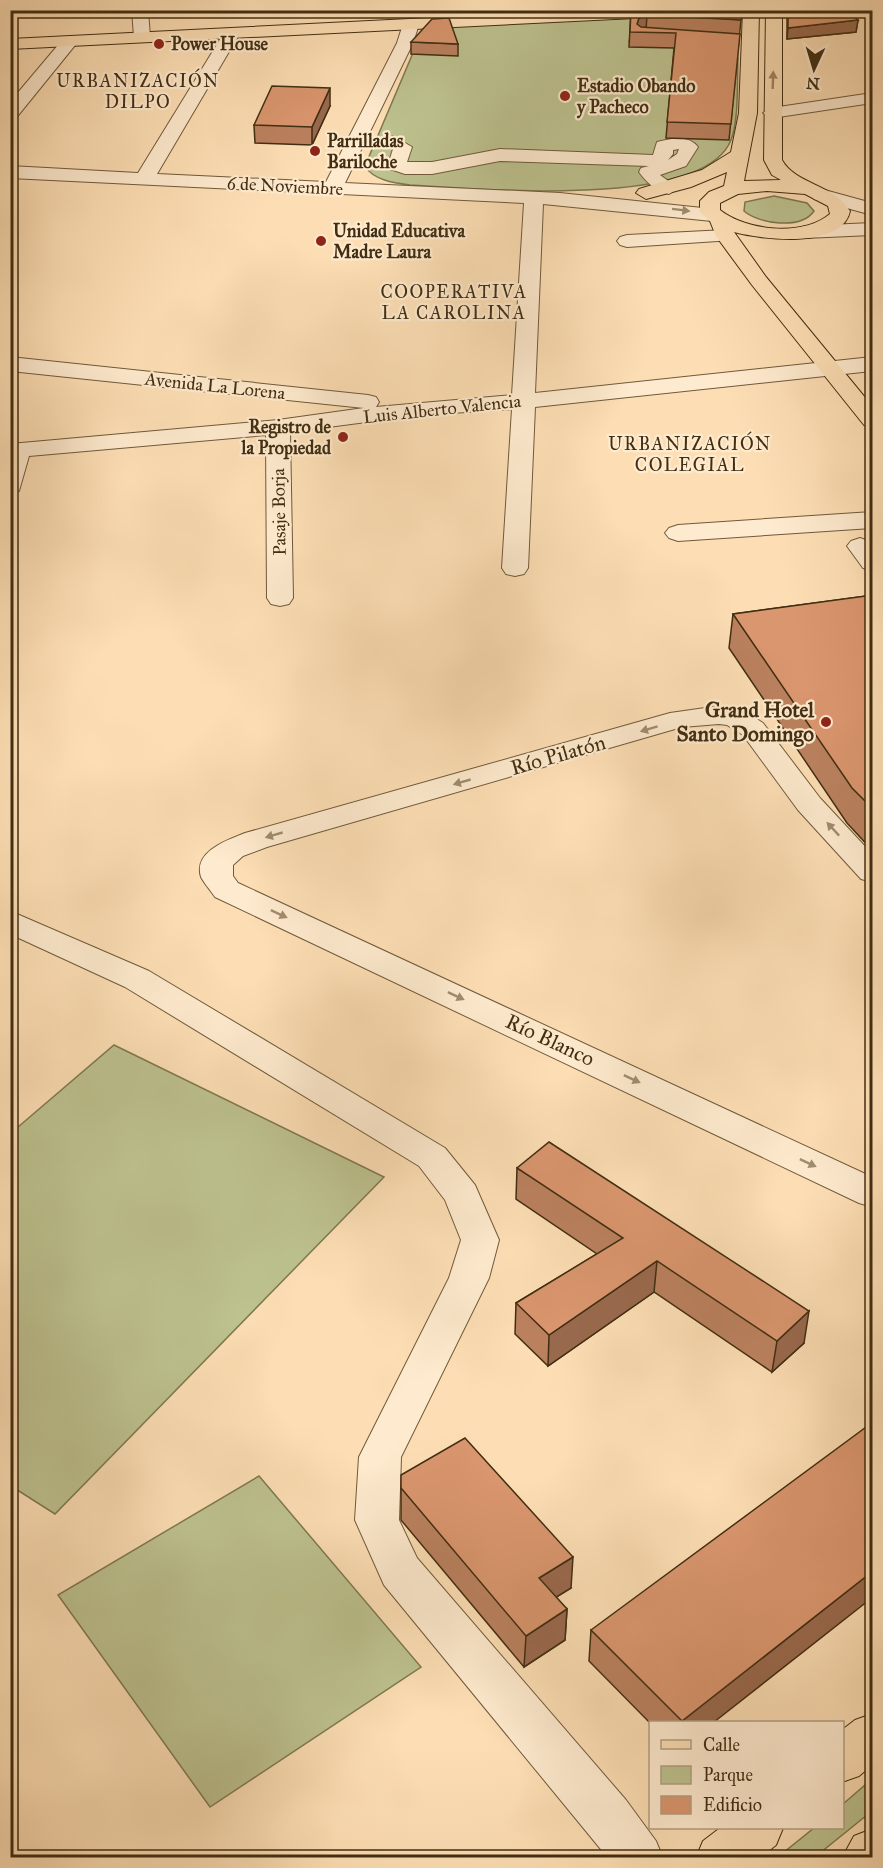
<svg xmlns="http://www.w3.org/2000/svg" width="883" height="1868" viewBox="0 0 883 1868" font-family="'IM FELL Great Primer',serif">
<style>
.green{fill:#bdc28f;stroke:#7f7850;stroke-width:1.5}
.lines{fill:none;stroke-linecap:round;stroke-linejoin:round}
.minor-casing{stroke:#705a3a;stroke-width:2}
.major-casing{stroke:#412e12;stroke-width:2}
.minor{fill:#feeace;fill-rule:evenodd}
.major{fill:#fddeb4;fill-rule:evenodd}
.wall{fill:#bb815f;stroke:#412e12;stroke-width:1.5}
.shaded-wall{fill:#99694d;stroke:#412e12;stroke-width:1.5}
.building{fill:#da966e;stroke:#412e12;stroke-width:1.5}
.oneway{fill:#9f8663}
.oneway2{fill:#a08c70}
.poi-dot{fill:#8f2418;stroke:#feeace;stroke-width:2}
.labels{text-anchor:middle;stroke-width:4.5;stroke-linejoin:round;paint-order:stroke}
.far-poi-label{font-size:18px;font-weight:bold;fill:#412e12;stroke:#feeace;text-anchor:start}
.far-neighbourhood-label{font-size:18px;letter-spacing:1.5px;fill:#412e12;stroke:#feeace}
.far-street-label{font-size:18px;fill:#412e12;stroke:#feeace}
.poi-label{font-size:21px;font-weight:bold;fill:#412e12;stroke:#feeace;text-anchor:end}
.street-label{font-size:21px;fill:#412e12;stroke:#feeace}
</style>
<rect width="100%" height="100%" fill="#fddeb4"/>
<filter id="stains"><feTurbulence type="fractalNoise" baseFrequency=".00333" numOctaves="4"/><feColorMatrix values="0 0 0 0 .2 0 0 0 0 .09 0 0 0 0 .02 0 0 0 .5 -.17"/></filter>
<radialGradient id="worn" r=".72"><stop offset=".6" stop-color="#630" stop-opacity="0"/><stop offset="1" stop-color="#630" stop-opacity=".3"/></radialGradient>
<path class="green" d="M634,18L629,42C656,43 719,39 738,58C737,81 739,120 731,140C703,211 472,188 410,185C394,183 373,180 365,166L424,27Z
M774,196L807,203L814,211C801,230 759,224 744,211L745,202Z
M114,1045L384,1177L55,1514L11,1486V1133Z
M259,1476L421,1667L210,1807L58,1595Z
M872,1779V1811L815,1857H778L814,1828H842L843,1804Z"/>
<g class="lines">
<g class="minor-casing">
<path id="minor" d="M132,10H148L150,37L148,40L142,42L134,37Z
M430,10H447L449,13L441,18Z
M411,19L419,24L413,43L345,183L560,193L712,209L722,215L712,221L543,204L535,393L872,357V371L535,407L528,568L524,574L515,576L506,574L502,568L512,409L420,415L290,432L293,598L289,604L280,606L271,604L267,598L266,435L29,456L19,491L10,493V444L278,420L364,408L10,371V357L368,395L376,397L379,402L376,407L512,395L524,203L10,178V166L138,173L224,33L232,28L240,33L157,174L326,182L397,43L403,24Z
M70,36L78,41L76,44L16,118L10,119V102L64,38Z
M872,93V103L772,118L763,113L772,108Z
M393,136L412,147L407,162H432L500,149L653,155L657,142C670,139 688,134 698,147L686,166L660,175L678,188L669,194C655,190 647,183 639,172L641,168L649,166L500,161L432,174H405L390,169L388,165L393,149L384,141ZM679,149L677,154L668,160L673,154V150Z
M821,189L872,203V215L814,199L811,195Z
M872,223V235L805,238L798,236L795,232L798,228L805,226Z
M726,230L733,232L736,236L733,240L627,247L620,245L617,241L620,237L627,235Z
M872,512V528L678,541L669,538L665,533L669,528L678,525Z
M860,538C876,542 872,555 872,570L863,568L847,546L851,541Z
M719,706L746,712L763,723L820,798L872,854V882L861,879L798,810L743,735L727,725L719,724L682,727L267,847L243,856L233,865V876L238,883L872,1177V1207L859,1203L215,897C211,891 204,883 201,877C193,851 228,840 245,833L670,713Z
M10,911L149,971L445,1148L475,1185L499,1240L489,1278L401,1457L399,1520L417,1558L626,1800L656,1841L663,1858H608L384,1585L355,1520L359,1457L449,1278L461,1240L445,1200L419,1166L125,987L10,934Z"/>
</g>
<g class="major-casing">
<path id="major" d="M591,10H703L696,15L10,49V39Z
M743,10H759L757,113L744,181L781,180L772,175L764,160L766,10H782V160C796,185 832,183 850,211C842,250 760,239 734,232L766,277L872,406V427L864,425L752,285L716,236L710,221L700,212V201L709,192L724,186L727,172L691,187L646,199L636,193L639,189L702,170L731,152L739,113ZM767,191L805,194L828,206L830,214C802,237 747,231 720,210V203L738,194Z
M872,1714V1765L859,1776L842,1782V1730L855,1720Z
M720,1828H783L776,1845L760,1858H696L703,1841Z
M872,1829V1858H842L854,1836Z"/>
</g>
<use href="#minor" class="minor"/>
<use href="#major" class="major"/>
</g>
<path class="wall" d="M631,10L741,20L729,140L666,138L674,48L629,47Z
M787,10H845L858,20L856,32L787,39Z
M411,42L458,44V56L411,54Z
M330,106L312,145L255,143L254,125Z
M873,595V851L847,823L729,648L733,614Z
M517,1168L804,1343L772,1372L654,1292L548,1366L515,1334L516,1303L597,1254L516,1199Z
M401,1488L571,1588L556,1597L567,1609L565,1640L524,1667L401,1520Z
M591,1630L714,1722H651V1724L589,1661Z"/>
<path class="shaded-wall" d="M647,15L646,30L638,32L637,24L639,18Z
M858,20L856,32L787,39L788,28Z
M330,88V106L312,145V127Z
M657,1261L654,1292L548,1366L549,1335Z
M809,1311L804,1343L772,1372L777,1341Z
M573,1557L571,1588L537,1609L539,1578Z
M873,1571V1597L714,1722H681L682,1721Z
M567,1609L565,1640L524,1667L526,1636Z"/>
<path class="building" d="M631,10H741V20L647,15L639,18L637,24L641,27L740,34L731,124L667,122L676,33L630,32Z
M788,10H845L858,20L788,28Z
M449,18L458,44L411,42L432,19Z
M272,86L330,88L312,127L254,125Z
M873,595V809L852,788L733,614Z
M549,1142L809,1311L777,1341L657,1261L549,1335L516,1303L623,1238L517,1168Z
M873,1422V1571L682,1721L591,1630Z
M465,1438L573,1557L539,1578L567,1609L526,1636L401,1488V1475Z"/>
<defs><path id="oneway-solid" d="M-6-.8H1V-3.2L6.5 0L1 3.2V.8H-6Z" transform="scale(1.5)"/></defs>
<use class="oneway" href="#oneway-solid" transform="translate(773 80) rotate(-88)"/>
<g class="oneway2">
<use href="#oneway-solid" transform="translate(681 210) rotate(7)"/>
<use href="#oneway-solid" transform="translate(649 729) rotate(163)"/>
<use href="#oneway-solid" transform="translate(462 782) rotate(164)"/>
<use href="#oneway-solid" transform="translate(833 829) rotate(-133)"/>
<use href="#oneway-solid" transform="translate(274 835) rotate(164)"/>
<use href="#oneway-solid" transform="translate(279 914) rotate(25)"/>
<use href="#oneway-solid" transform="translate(456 996) rotate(25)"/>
<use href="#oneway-solid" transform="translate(632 1079) rotate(25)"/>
<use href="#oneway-solid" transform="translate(808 1163) rotate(25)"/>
</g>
<g class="poi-dot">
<circle cx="159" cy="44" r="6"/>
<circle cx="565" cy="96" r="6"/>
<circle cx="315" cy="151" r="6"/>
<circle cx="321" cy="241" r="6"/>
<circle cx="343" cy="437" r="6"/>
<circle cx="826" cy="722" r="6"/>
</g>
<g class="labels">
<g class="far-poi-label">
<text x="171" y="50">Power House</text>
<text x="577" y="92">Estadio Obando<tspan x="577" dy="21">y Pacheco</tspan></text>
<text x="327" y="147">Parrilladas<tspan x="327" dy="21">Bariloche</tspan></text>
<text x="333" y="237">Unidad Educativa<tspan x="333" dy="21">Madre Laura</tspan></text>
<text x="331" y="433" text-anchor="end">Registro de<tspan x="331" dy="21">la Propiedad</tspan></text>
</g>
<g class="far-neighbourhood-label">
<text x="138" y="87">URBANIZACIÓN<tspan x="138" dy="21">DILPO</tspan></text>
<text x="454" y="298">COOPERATIVA<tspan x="454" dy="21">LA CAROLINA</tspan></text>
<text x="690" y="450">URBANIZACIÓN<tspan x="690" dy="21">COLEGIAL</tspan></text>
</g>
<g class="far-street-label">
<text transform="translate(285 186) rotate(3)" y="6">6 de Noviembre</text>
<text transform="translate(215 386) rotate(6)" y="6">Avenida La Lorena</text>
<text transform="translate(442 409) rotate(-6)" y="6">Luis Alberto Valencia</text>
<text transform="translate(279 512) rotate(-91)" y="6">Pasaje Borja</text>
</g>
<g class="poi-label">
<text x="814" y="717">Grand Hotel<tspan x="814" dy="24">Santo Domingo</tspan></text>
</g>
<g class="street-label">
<text transform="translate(558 755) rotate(-16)" y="7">Río Pilatón</text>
<text transform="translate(550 1040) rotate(25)" y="7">Río Blanco</text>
</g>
</g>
<rect width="883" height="1868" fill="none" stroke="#fddeb4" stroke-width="36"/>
<rect x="12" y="12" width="859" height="1844" fill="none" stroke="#412e12" stroke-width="3"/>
<rect x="18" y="18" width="847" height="1832" fill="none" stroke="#412e12" stroke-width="1.5"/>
<rect x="649" y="1721" width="195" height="108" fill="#feeace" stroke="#b29f83" stroke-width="1.5"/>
<rect x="661" y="1740" width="30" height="9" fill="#fddeb4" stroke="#b29f83" stroke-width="1.5"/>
<text x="703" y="1751" font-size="18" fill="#412e12">Calle</text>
<rect x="661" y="1766" width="30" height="18" fill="#bdc28f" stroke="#b29f83" stroke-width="1.5"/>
<text x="703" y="1781" font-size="18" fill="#412e12">Parque</text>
<rect x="661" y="1796" width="30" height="18" fill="#da966e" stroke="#b29f83" stroke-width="1.5"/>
<text x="703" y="1811" font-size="18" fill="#412e12">Edificio</text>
<g transform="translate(814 69) rotate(184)" stroke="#feeace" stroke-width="4.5" paint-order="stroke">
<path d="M0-4.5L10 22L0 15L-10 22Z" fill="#412e12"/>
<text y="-9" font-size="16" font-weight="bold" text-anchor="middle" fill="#412e12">N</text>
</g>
<rect width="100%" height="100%" filter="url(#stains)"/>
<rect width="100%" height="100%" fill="url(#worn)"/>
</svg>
